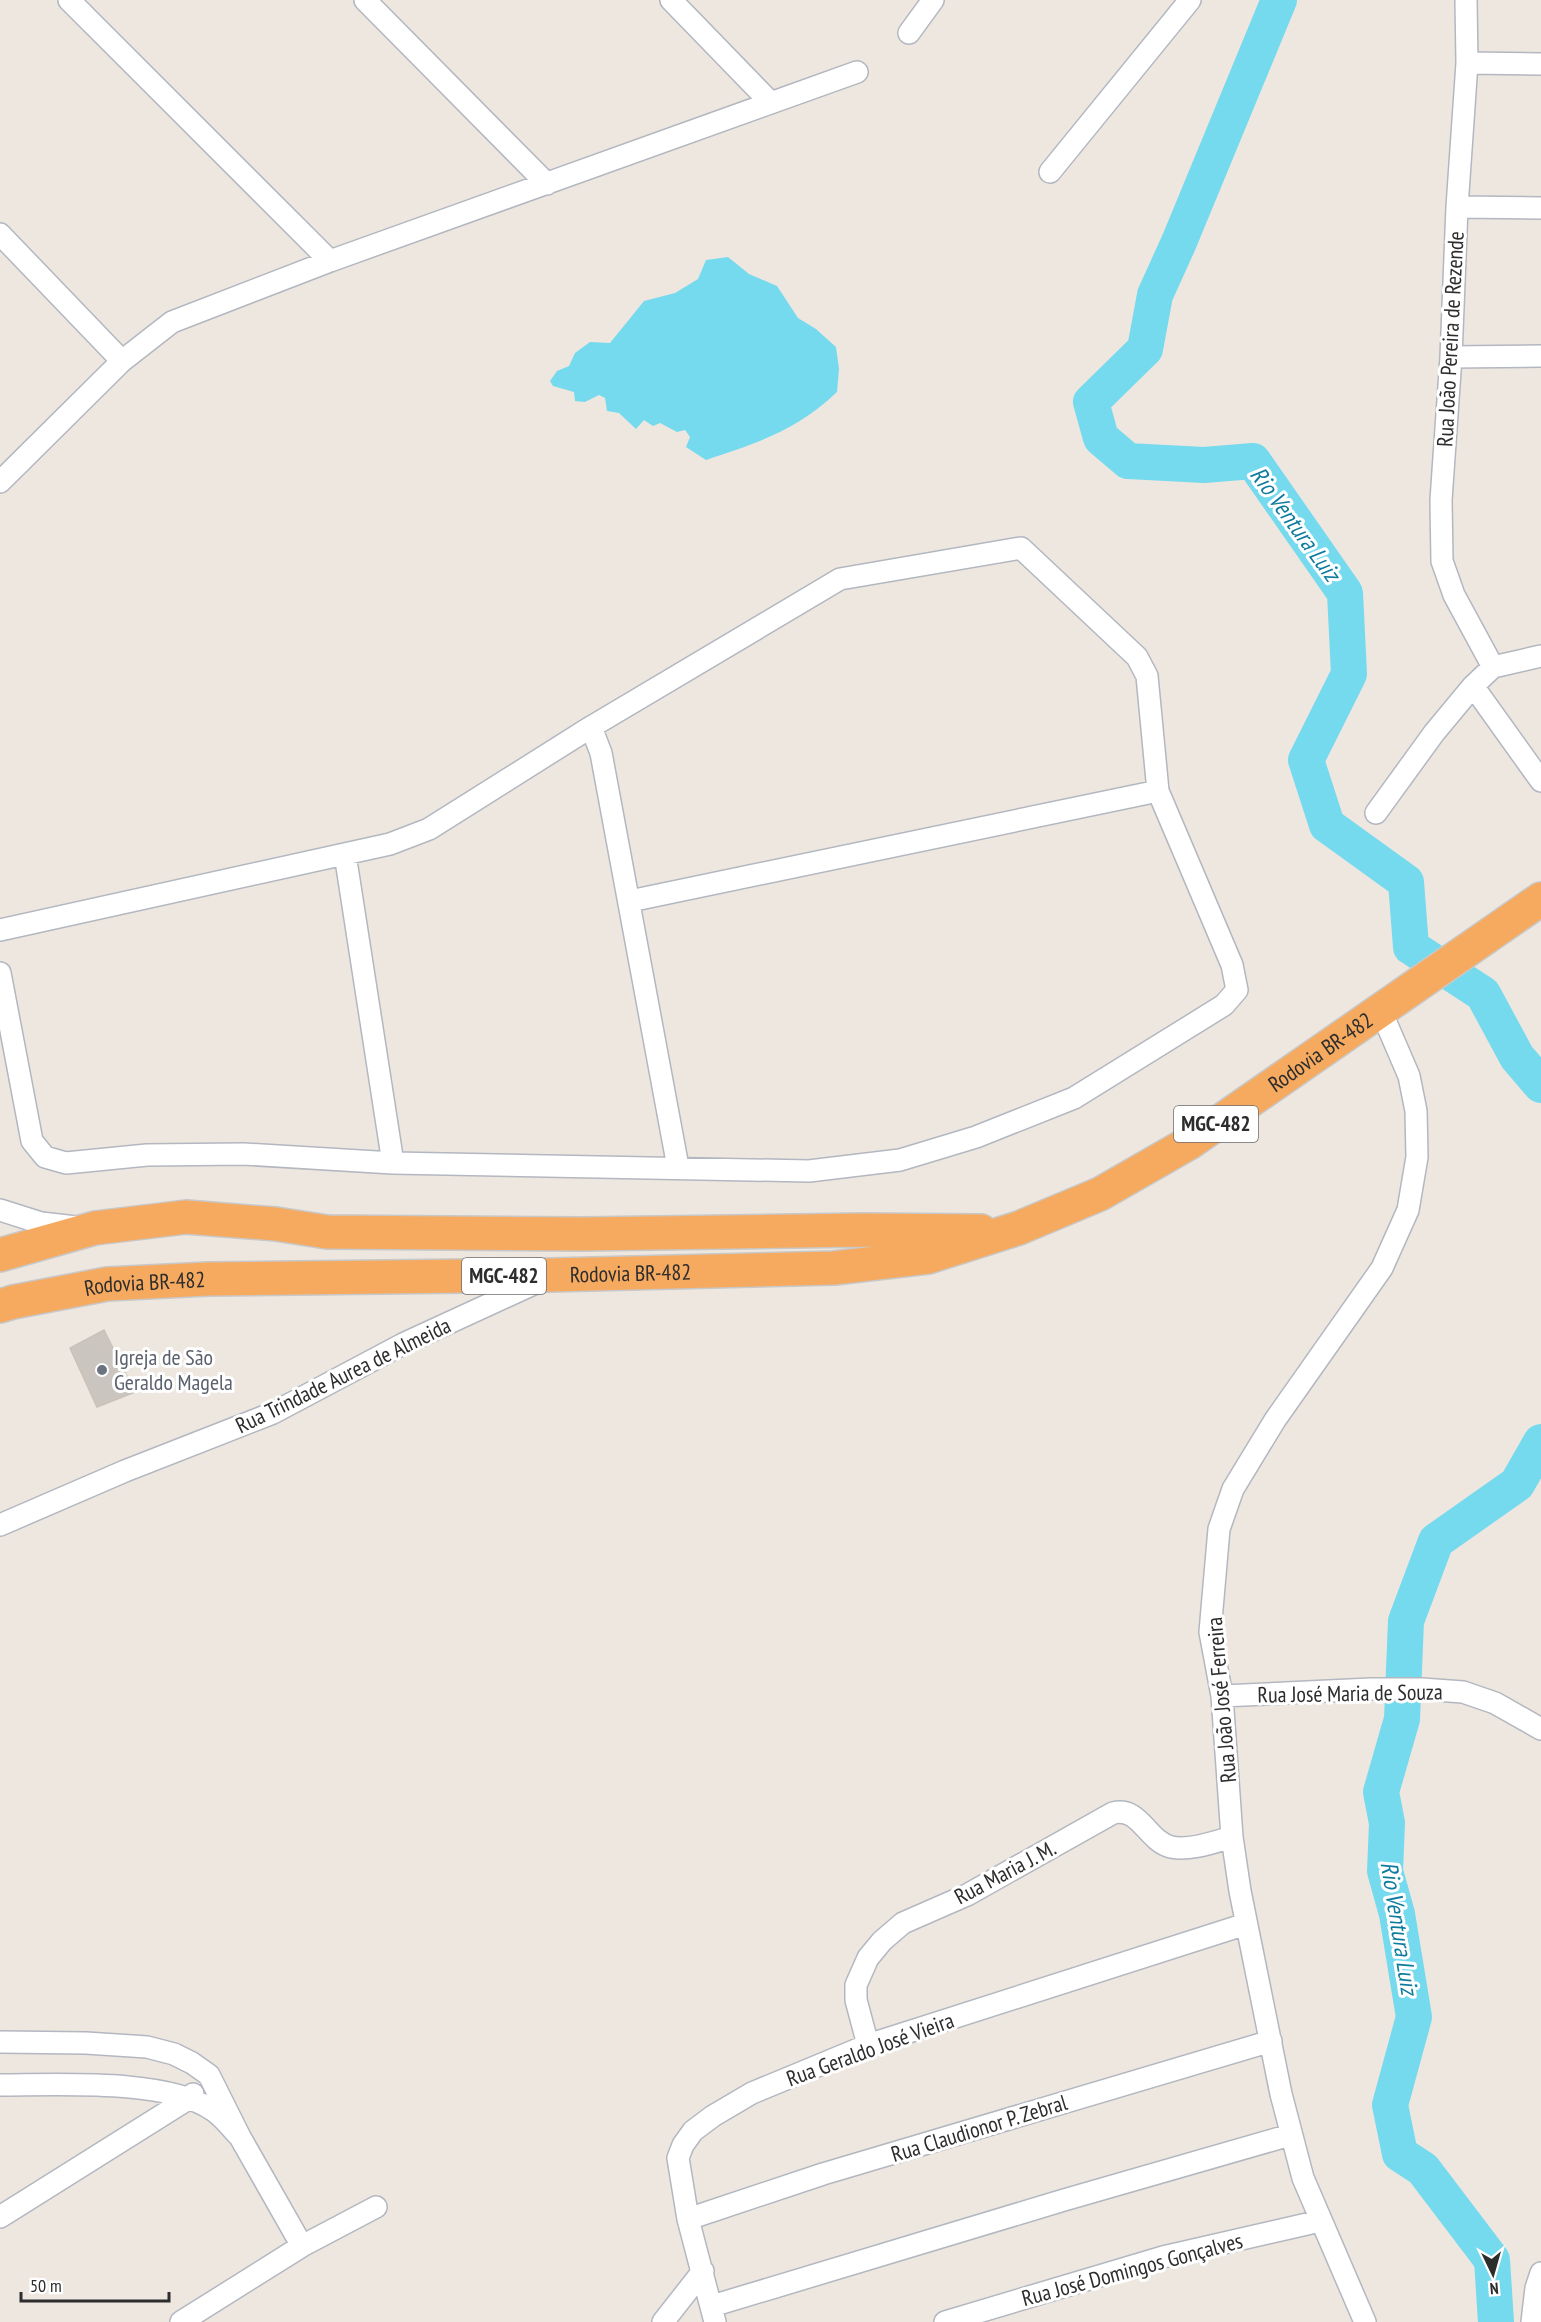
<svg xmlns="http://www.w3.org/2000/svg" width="1541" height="2322" viewBox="0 0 1541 2322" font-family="'PT Sans Narrow',sans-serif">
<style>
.water{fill:#75daee}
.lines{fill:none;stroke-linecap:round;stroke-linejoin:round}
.river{stroke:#75daee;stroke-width:36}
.building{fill:#cac5be;stroke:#cac2b9;stroke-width:1.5}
.minor-casing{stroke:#b3b7c0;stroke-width:24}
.trunk-casing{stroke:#c8c8c8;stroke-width:36}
.minor{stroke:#fff;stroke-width:21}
.trunk{stroke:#f6aa60;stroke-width:33}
.worship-dot{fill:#6b7280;stroke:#fff;stroke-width:2}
.labels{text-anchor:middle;stroke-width:6;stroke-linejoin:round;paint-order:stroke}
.shield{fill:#fff;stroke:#6c6c6c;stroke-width:1.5}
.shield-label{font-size:21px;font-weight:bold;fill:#2d2d2d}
.street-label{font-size:22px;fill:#2d2d2d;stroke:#fff}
.worship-label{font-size:22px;fill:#5b616d;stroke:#fff;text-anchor:start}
.water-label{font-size:24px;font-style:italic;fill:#0f7c9f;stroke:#fff}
</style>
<rect width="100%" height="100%" fill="#eee7e0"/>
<path class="water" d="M728,257L749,274L777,286L798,318L816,329L836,347L839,369L837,392C796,431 759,442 706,460L686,447L690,437L685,430L677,432L660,423L653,426L644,420L636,429L619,413L607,411L605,398L599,395L585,402L575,401L574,392L553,386L550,381L557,371L569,366L575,353L590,342L610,343L644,301L675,293L698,279L706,260Z"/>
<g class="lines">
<path class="river" d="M1279,0L1179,242L1155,295L1145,349L1091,402L1101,438L1128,461L1204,465L1253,461L1345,593L1349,674L1306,760L1327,825L1406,882L1411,947L1483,994L1517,1057L1541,1085
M1496,2322L1492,2260L1423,2169L1400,2154L1390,2105L1414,2017L1397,1914L1385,1871L1387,1823L1381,1792L1402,1719L1406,1621L1436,1541L1517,1484L1541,1442"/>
</g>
<path class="building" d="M104,1330L135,1392L97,1407L70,1348Z"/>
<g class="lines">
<g class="minor-casing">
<path id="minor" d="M69,0L330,261
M365,0L547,184
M671,0L771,103
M1466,0L1467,63L1457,207L1451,357L1441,500L1442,561L1454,595L1493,667
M909,33L933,0
M1467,63L1541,64
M1050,172L1190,0
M1457,207L1541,208
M0,234L122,361
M1451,357L1541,356
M0,482L122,361L172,322L330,261L857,72
M1473,686L1541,781
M591,727L601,753L678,1167
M1376,813L1434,733L1473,686L1493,667L1541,656
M345,854L393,1163
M630,901L1158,791
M0,930L390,844L429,829L591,727L840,579L1021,548L1137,657L1147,676L1158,791L1232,965L1237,990L1224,1005L1074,1098L976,1137L900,1160L809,1171L393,1163L244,1154L147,1155L66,1163L45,1157L32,1141L0,973
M0,1210L41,1223L76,1227
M0,1525L125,1471L273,1413L403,1344L540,1281
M1222,1696L1371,1689H1422L1463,1692L1495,1703L1541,1729
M0,2042L86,2043L147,2047L174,2054L192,2063L209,2075L240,2137C232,2129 224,2118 214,2111C168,2078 56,2085 0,2085
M868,2045L856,2000V1985L868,1958L882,1941L903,1923L967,1895L1113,1813C1140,1806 1147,1841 1171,1847C1190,1851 1214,1842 1232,1837
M240,2137L302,2246
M0,2217L188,2099L193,2094
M688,2219L823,2174L1271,2041
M712,2306L1064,2200L1290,2135
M181,2322L302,2246L376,2207
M663,2322L703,2271
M715,2322L688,2219L678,2158L683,2145L693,2131L713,2116L752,2093L868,2045L1246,1924
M945,2322L1163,2257L1320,2221
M1365,2322L1303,2178L1281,2094L1240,1891L1232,1837L1222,1696L1210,1632L1219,1529L1233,1489L1275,1420L1382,1268L1408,1210L1417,1157L1416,1111L1409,1076L1381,1011
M1532,2322L1536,2288L1541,2273"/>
</g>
<g class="trunk-casing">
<g id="trunk">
<path d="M0,1255L95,1228L186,1217L276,1224L327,1232L582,1234L863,1230L981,1231"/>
<path id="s1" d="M0,1306L13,1302L107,1284L208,1279L551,1275L834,1268L928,1257L1019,1228L1100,1194L1189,1143L1541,899"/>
</g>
</g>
<use href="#minor" class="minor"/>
<use href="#trunk" class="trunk"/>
</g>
<circle class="worship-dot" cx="102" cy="1370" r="6"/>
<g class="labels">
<g class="shield">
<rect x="1174" y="1106" width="84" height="36" rx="4.5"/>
<rect x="462" y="1258" width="84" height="36" rx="4.5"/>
</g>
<g class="shield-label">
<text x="1216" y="1131">MGC-482</text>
<text x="504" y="1283">MGC-482</text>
</g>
<g class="street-label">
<text transform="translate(1450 339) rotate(-87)" y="8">Rua João Pereira de Rezende</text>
<text dy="8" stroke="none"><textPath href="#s1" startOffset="1377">Rodovia BR-482</textPath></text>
<text dy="8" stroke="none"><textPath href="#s1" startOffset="633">Rodovia BR-482</textPath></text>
<text dy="8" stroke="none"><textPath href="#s1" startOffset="147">Rodovia BR-482</textPath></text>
<text transform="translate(343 1375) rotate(-26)" y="8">Rua Trindade Aurea de Almeida</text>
<text transform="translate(1350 1693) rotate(-1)" y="8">Rua José Maria de Souza</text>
<text transform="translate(1221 1700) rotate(-95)" y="8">Rua João José Ferreira</text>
<text transform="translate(1005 1872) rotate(-28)" y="8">Rua Maria J. M.</text>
<text transform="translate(870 2049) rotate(-20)" y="8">Rua Geraldo José Vieira</text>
<text transform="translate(979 2128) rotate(-17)" y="8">Rua Claudionor P. Zebral</text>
<text transform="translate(1132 2269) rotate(-15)" y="8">Rua José Domingos Gonçalves</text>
</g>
<g class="worship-label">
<text x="114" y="1365">Igreja de São<tspan x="114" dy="25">Geraldo Magela</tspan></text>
</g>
<g class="water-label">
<text transform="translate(1295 524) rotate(54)" y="8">Rio Ventura Luiz</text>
<text transform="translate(1399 1928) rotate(81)" y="8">Rio Ventura Luiz</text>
</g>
</g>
<g transform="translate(1493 2274) rotate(175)" stroke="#ffffff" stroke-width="4.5" paint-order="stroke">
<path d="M0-4.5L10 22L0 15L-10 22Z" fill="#2d2d2d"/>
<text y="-9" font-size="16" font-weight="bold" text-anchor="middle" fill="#2d2d2d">N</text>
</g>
<path d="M21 2292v9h148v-9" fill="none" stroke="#2d2d2d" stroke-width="3"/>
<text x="30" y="2292" font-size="18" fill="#2d2d2d" stroke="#ffffff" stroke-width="4.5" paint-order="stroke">50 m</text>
</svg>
